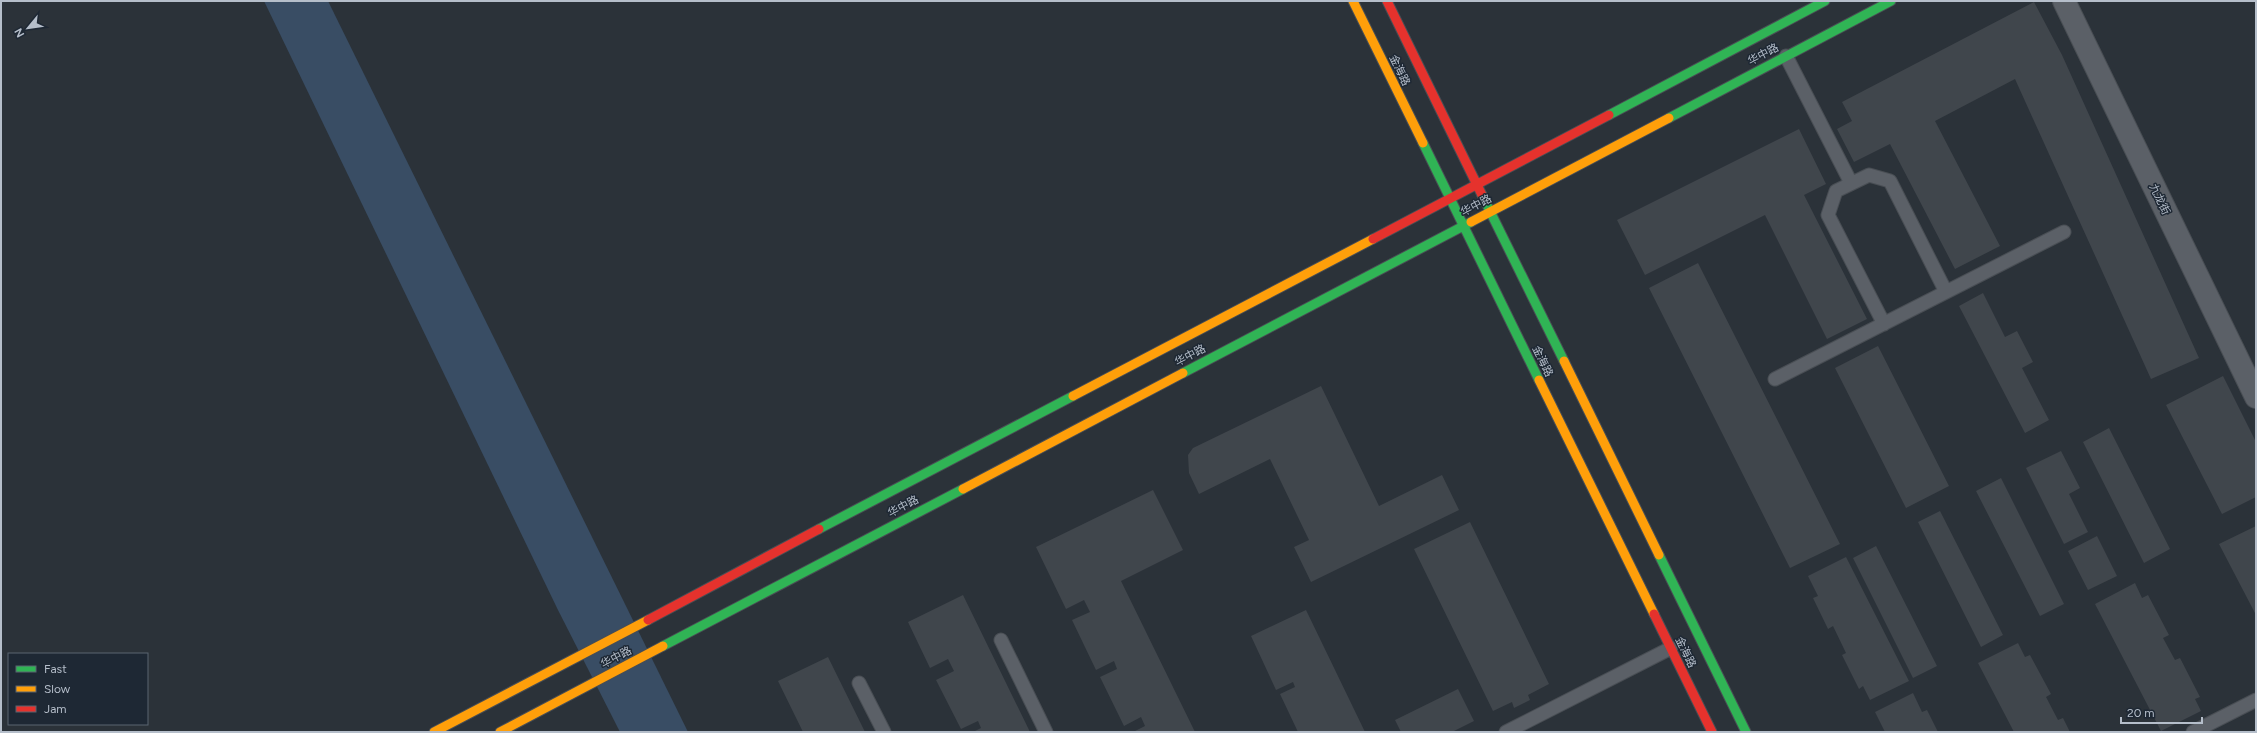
<svg xmlns="http://www.w3.org/2000/svg" width="2257" height="733" viewBox="0 0 2257 733" font-family="Figtree,'Noto Sans SC',sans-serif">
<style>
.water{fill:#394d64}
.building{fill:#40464c}
.lines{fill:none;stroke-linecap:round;stroke-linejoin:round}
.lane-casing{stroke:#494e54;stroke-width:15}
.street-casing{stroke:#494e54;stroke-width:24}
.fast-casing{stroke:#494e54;stroke-width:11}
.slow-casing{stroke:#494e54;stroke-width:11}
.jam-casing{stroke:#494e54;stroke-width:11}
.lane{stroke:#5b6067;stroke-width:13}
.street{stroke:#5b6067;stroke-width:22}
.fast{stroke:#30b455;stroke-width:9}
.slow{stroke:#ff9f0a;stroke-width:9}
.jam{stroke:#e5322d;stroke-width:9}
.labels{text-anchor:middle;stroke-width:3;stroke-linejoin:round;paint-order:stroke}
.street-label{font-size:11px;fill:#b5beca;stroke:#1e2834}
</style>
<rect width="100%" height="100%" fill="#2b3239"/>
<path class="water" d="M264,1H328L688,732H620L558,610Z"/>
<path class="building" d="M2034,2L2062,55L2199,358L2151,379L2015,79L1935,121L2000,246L1955,269L1890,144L1854,162L1837,129L1852,121L1842,102Z
M1799,129L1826,184L1804,195L1867,319L1827,339L1765,215L1645,275L1617,220Z
M1698,263L1840,544L1790,568L1649,288Z
M1983,293L2005,337L2017,331L2033,362L2022,368L2049,420L2025,433L1959,306Z
M1878,346L1949,486L1906,508L1835,368Z
M2223,376L2256,442V497L2222,514L2166,405Z
M1321,386L1379,506L1442,475L1459,510L1311,582L1294,547L1309,540L1270,459L1199,494L1189,473L1188,455L1193,448Z
M2109,428L2170,549L2144,563L2083,442Z
M2061,451L2080,488L2069,494L2088,532L2064,544L2026,468Z
M2001,478L2064,604L2040,616L1976,491Z
M1153,490L1183,550L1121,581L1195,732H1133L1145,726L1141,717L1124,726L1100,677L1117,669L1114,661L1096,670L1072,620L1090,612L1084,600L1066,609L1036,547Z
M1940,511L2003,635L1981,647L1918,522Z
M1470,522L1549,684L1528,695L1530,700L1514,708L1512,702L1493,711L1414,549Z
M2256,526V615L2219,544Z
M2097,536L2117,576L2088,590L2068,551Z
M1876,546L1937,666L1913,678L1853,558Z
M1846,557L1909,681L1870,700L1863,686L1859,689L1842,655L1846,653L1833,626L1828,629L1813,598L1818,596L1808,576Z
M2135,583L2142,598L2148,595L2169,635L2163,638L2175,660L2180,658L2200,697L2195,699L2201,711L2161,731L2095,604Z
M963,595L1030,732H973L981,728L978,721L961,729L936,680L954,671L948,659L930,668L908,622Z
M1306,610L1365,732H1298L1280,694L1295,687L1293,682L1276,690L1251,636Z
M2018,643L2025,657L2030,655L2051,694L2046,697L2058,720L2063,718L2070,732H2014L1978,663Z
M828,657L865,732H803L778,681Z
M1458,689L1474,721L1452,732H1401L1395,720Z
M1913,693L1922,712L1927,710L1938,732H1885L1875,712Z"/>
<g class="lines">
<g class="lane-casing">
<path id="lane" d="M1786,56L1851,183
M1884,324L1828,215L1836,191L1869,175L1890,181L1946,292
M1775,379L2064,232
M1001,640L1046,732
M859,683L884,732
M1506,732L1671,648
M2193,732L2256,700"/>
</g>
<g class="street-casing">
<path id="street" d="M2064,1L2256,397"/>
</g>
<g class="fast-casing">
<path id="fast" d="M1609,115L1825,1
M1669,118L1891,1
M1423,143L1539,380
M1482,195L1564,361
M1183,373L1471,222
M819,529L1073,396
M1659,555L1746,732
M663,646L963,489"/>
</g>
<g class="slow-casing">
<path id="slow" d="M1353,1L1423,143
M1471,222L1669,118
M1564,361L1659,555
M1539,380L1654,614
M1073,396L1373,239
M963,489L1183,373
M434,732L648,620
M500,732L663,646"/>
</g>
<g class="jam-casing">
<path id="jam" d="M1387,1L1482,195
M1373,239L1609,115
M1654,614L1712,732
M648,620L819,529"/>
</g>
<use href="#lane" class="lane"/>
<use href="#street" class="street"/>
<use href="#fast" class="fast"/>
<use href="#slow" class="slow"/>
<use href="#jam" class="jam"/>
</g>
<g class="labels">
<g class="street-label">
<text transform="translate(1763 54) rotate(-28)" y="4">华中路</text>
<text transform="translate(1400 70) rotate(64)" y="4">金海路</text>
<text transform="translate(2160 199) rotate(64)" y="4">九龙街</text>
<text transform="translate(1476 205) rotate(-28)" y="4">华中路</text>
<text transform="translate(1190 355) rotate(-28)" y="4">华中路</text>
<text transform="translate(1543 361) rotate(64)" y="4">金海路</text>
<text transform="translate(903 506) rotate(-28)" y="4">华中路</text>
<text transform="translate(1686 652) rotate(64)" y="4">金海路</text>
<text transform="translate(616 657) rotate(-28)" y="4">华中路</text>
</g>
</g>
<rect width="2257" height="733" fill="none" stroke="#b5beca" stroke-width="4"/>
<rect x="8" y="653" width="140" height="72" fill="#1e2834" stroke="#5a6470"/>
<rect x="16" y="666" width="20" height="6" fill="#30b455" stroke="#5a6470"/>
<text x="44" y="673" font-size="12" fill="#b5beca">Fast</text>
<rect x="16" y="686" width="20" height="6" fill="#ff9f0a" stroke="#5a6470"/>
<text x="44" y="693" font-size="12" fill="#b5beca">Slow</text>
<rect x="16" y="706" width="20" height="6" fill="#e5322d" stroke="#5a6470"/>
<text x="44" y="713" font-size="12" fill="#b5beca">Jam</text>
<g transform="translate(28 28) rotate(241)" stroke="#1e2834" stroke-width="3" paint-order="stroke">
<path d="M0-3L7 15L0 10L-7 15Z" fill="#b5beca"/>
<text y="-6" font-size="11" font-weight="bold" text-anchor="middle" fill="#b5beca">N</text>
</g>
<path d="M2121 717v6h81v-6" fill="none" stroke="#b5beca" stroke-width="2"/>
<text x="2127" y="717" font-size="12" fill="#b5beca" stroke="#1e2834" stroke-width="3" paint-order="stroke">20 m</text>
</svg>
